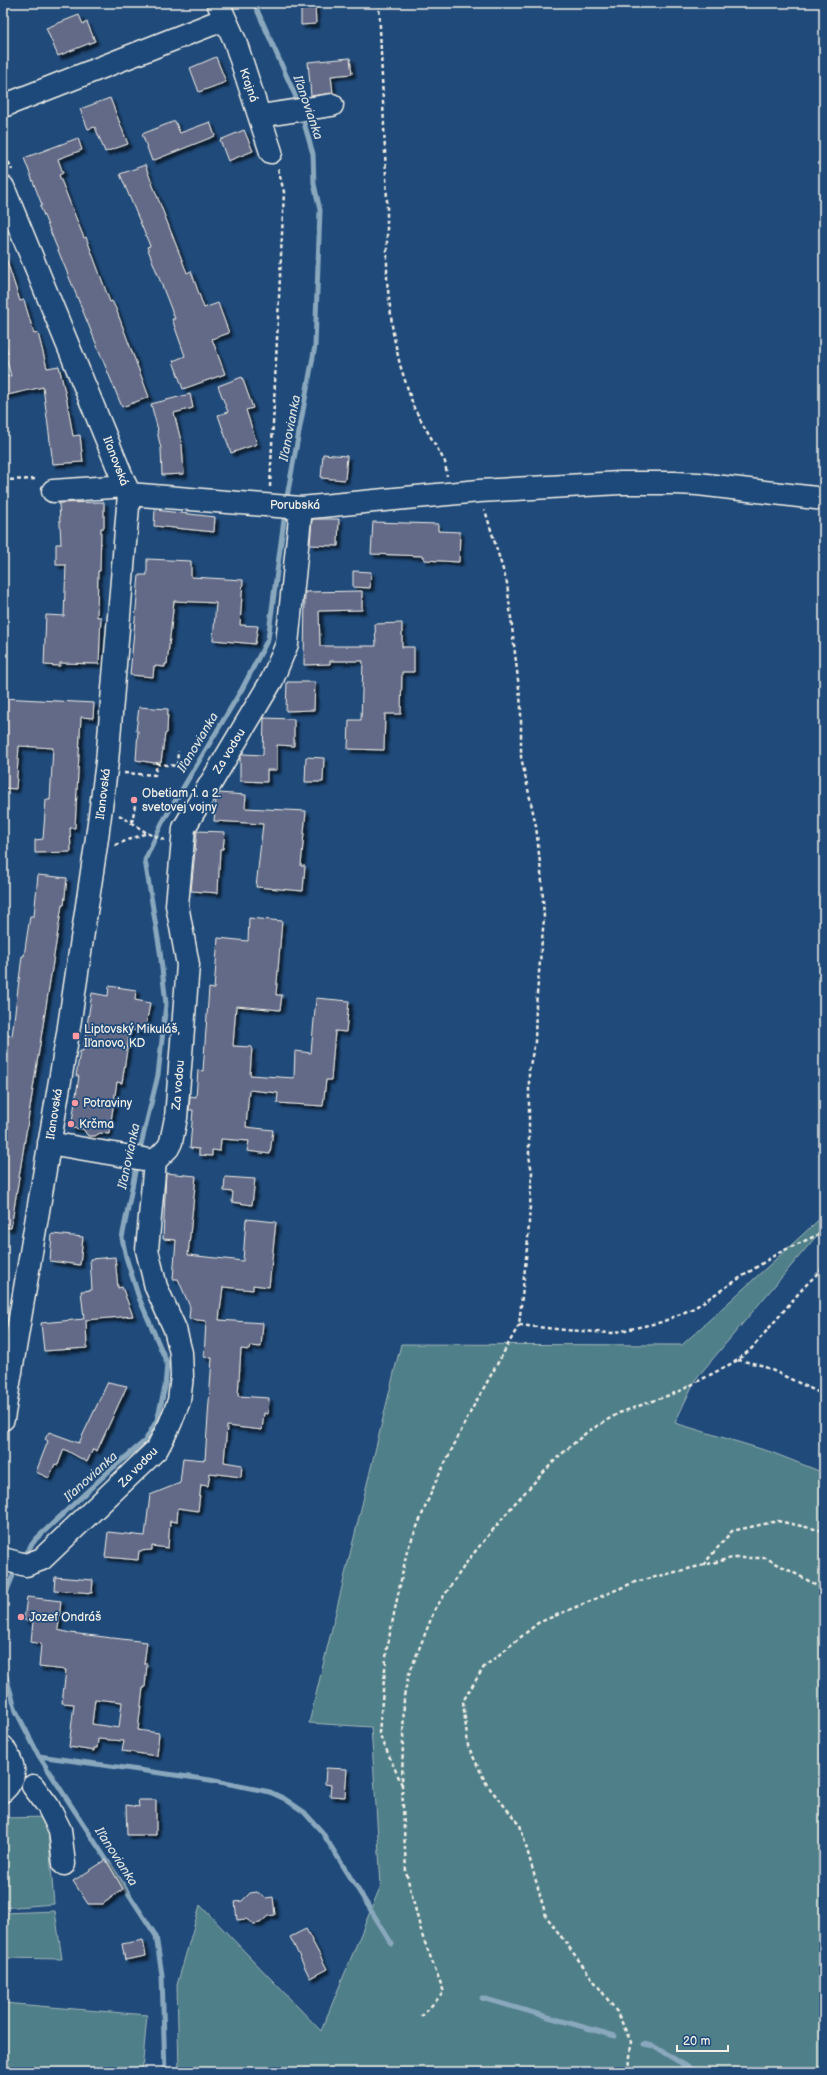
<svg xmlns="http://www.w3.org/2000/svg" width="827" height="2075" viewBox="0 0 827 2075" font-family="'Balsamiq Sans',sans-serif">
<style>
.green{fill:#4f7f89;stroke:#a2b8b8}
.lines{fill:none;stroke-linecap:round;stroke-linejoin:round}
.stream{stroke:#8aa8bd;stroke-width:5}
.building{fill:#626a88;stroke:#f4f1e8;fill-rule:evenodd;filter:url(#shadow)}
.minor-casing{stroke:#f4f1e8;stroke-width:25}
.path{stroke:#f4f1e8;stroke-width:2.5;stroke-dasharray:4 3;stroke-linecap:butt}
.minor{stroke:#1f4a7a;stroke-width:22}
.poi-dot{fill:#ff9aa2;stroke:#1f4a7a;stroke-width:1.5}
.labels{text-anchor:middle;stroke-width:3.5;stroke-linejoin:round;paint-order:stroke}
.street-label{font-size:12px;fill:#f4f1e8;stroke:#1f4a7a}
.poi-label{font-size:12px;fill:#f4f1e8;stroke:#1f4a7a;text-anchor:start}
.water-label{font-size:13px;font-style:italic;fill:#d9dfdd;stroke:#1f4a7a}
</style>
<defs>
<filter id="shadow"><feDropShadow dx="3.5" dy="3.5" stdDeviation="1" flood-color="#0009"/></filter>
</defs>
<rect width="100%" height="100%" fill="#1f4a7a"/>
<filter id="ink" filterUnits="userSpaceOnUse"><feTurbulence type="fractalNoise" baseFrequency=".025" numOctaves="2"/><feDisplacementMap in="SourceGraphic" scale="8" xChannelSelector="R" yChannelSelector="G"/><feConvolveMatrix kernelMatrix="1 2 1 2 8 2 1 2 1" color-interpolation-filters="sRGB"/></filter>
<g filter="url(#ink)">
<path class="green" d="M824,1215V1227L695,1380L675,1423L771,1452L824,1473V2072H179L177,1985L200,1905L321,2031L381,1885L371,1727L309,1723L401,1344L682,1345Z
M47,1817L54,1904L3,1908V1818Z
M55,1911L62,1959L3,1958V1913Z
M3,2003L147,2015L142,2072H3Z"/>
<g class="lines">
<path class="stream" d="M254,3L299,104
M286,502L315,346L320,210L314,184L313,154L302,116
M139,1153L158,1075L166,1004L160,951L145,860L162,823L242,689L268,639L285,512
M21,1559L36,1539L109,1471L145,1441L157,1420L165,1387L167,1363L139,1298L126,1257L122,1238L137,1162
M3,1600L16,1568
M3,1666L16,1711L39,1756L156,1936L162,1975L165,2072
M39,1756L210,1780L270,1792L285,1799L304,1812L322,1832L392,1944
M482,1998L615,2036
M644,2044L653,2046L696,2072"/>
</g>
<path class="building" d="M301,3H315L316,24L301,25Z
M79,15L83,24L87,22L95,41L58,56L46,28Z
M216,57L226,82L199,92L190,68Z
M350,58L352,74L331,76L333,93L311,96L308,62Z
M110,98L128,144L105,152L95,127L88,129L80,109Z
M175,121L180,133L210,122L215,136L152,161L142,134Z
M244,130L253,151L228,161L220,140Z
M78,138L82,150L58,159L63,173L59,175L84,238L86,237L110,302L112,301L116,309L149,397L122,407L40,206L42,205L24,158Z
M145,165L187,273L191,271L204,308L218,303L229,333L212,339L225,374L183,389L173,361L185,356L172,319H175L147,247L150,246L120,174Z
M3,258H6L20,301L24,300L34,334L38,333L47,368L59,366L67,401L73,436L80,435L83,462L53,464L43,387L3,396V377L11,376L5,354L8,353L3,336Z
M242,377L253,408L246,410L257,444L231,453L218,415L228,412L218,386Z
M190,394L193,408L174,413L182,445L184,474L162,475L161,449L157,431L158,430L151,404Z
M323,454L347,456L345,480L321,478Z
M104,502V528H101L100,571H98L97,617H101L99,664L60,663V666L44,665L46,615L64,616L66,565H56V544H61L59,503Z
M155,510L215,517L214,532L154,526Z
M312,519H339L338,546L310,545Z
M373,522L438,524V531L460,532L459,562L424,560V556L371,554Z
M147,559L191,561V577L243,580L240,625L258,626L255,644L213,640L216,603L174,601L167,664H165V667L154,666L153,677L130,675L139,575H147Z
M353,571L371,572L370,588L353,587Z
M362,591V610L319,611L320,646H376L375,624L402,623V647H414V672H402L401,714H385L384,750L348,749L349,720H361L363,661H330V664L304,665L305,592Z
M287,682H315L314,710L286,711Z
M3,698L94,703L93,718L81,717L75,828H70L71,852L35,853V840L43,839L46,800H50L53,748L19,746L16,789L3,788Z
M139,707L168,709L167,733L165,734L161,762L154,763L136,760L138,731H136Z
M264,718L294,719V746L277,745V770H267V782L240,781V757L243,754L263,755Z
M306,757L324,758L323,782H305Z
M219,793L246,795L245,808L306,811L301,866H305L303,891L256,887L263,824L214,821L216,799Z
M197,831L225,832L223,849H220L218,893L191,891Z
M38,875L67,878L64,905H62L11,1228L3,1227V1057L7,1035L12,1036L22,956H24L30,916H34Z
M249,918L282,921L276,995H282L280,1010L236,1006L233,1046L252,1047L250,1075L294,1078L295,1051L311,1053L316,998L349,1001L346,1032L335,1031L331,1080H326L323,1106L277,1103L278,1093L249,1090L246,1127L273,1130L270,1154L247,1151L249,1141L221,1139L220,1151L212,1150V1156L199,1155V1149L190,1148L193,1110H189L190,1096L196,1097L198,1070L203,1071L209,988L214,989L218,938L248,941Z
M109,986L136,990L135,1000L150,1003L145,1032L130,1030L122,1083L117,1082L109,1134L100,1133L95,1136H88L83,1129L71,1128L79,1076H76L80,1051H83L92,993L108,996Z
M166,1173L196,1176L188,1255L243,1261L246,1219L276,1222L269,1287L253,1285V1290L223,1287L219,1320L263,1323L261,1347L250,1346L249,1350L241,1349L238,1396L269,1398L268,1414L264,1413L262,1430L227,1426L224,1462L242,1465L241,1477L210,1473L208,1486L201,1485L198,1511L178,1508L177,1522L170,1521L168,1548L152,1546V1550L139,1551L138,1560L105,1557L108,1532L145,1536L150,1495L180,1483L183,1458L205,1460L212,1358L204,1357L206,1321L189,1319L190,1307L178,1279H173L176,1240L163,1239Z
M225,1177L255,1179L252,1205L232,1202L233,1192L224,1191Z
M52,1234L83,1237L80,1265L50,1261Z
M115,1257L118,1288L122,1287L133,1316L86,1320L87,1348L44,1351L41,1323L84,1319L81,1291L92,1290L90,1259Z
M108,1382L127,1386L97,1451L93,1449L87,1462L64,1449L58,1465L55,1464L49,1478L36,1472L48,1441L45,1439L49,1432L79,1443Z
M55,1577L93,1580L92,1593L54,1590Z
M27,1597L61,1601L58,1630L70,1633L147,1642L144,1664H147L145,1688H143L138,1730L159,1733L157,1756L122,1751L124,1741L98,1739L97,1748H94V1751L69,1747L74,1704L62,1703L66,1670L39,1667L41,1644L31,1642L33,1621L24,1620ZM95,1699L122,1702L119,1728L92,1724Z
M326,1768L347,1769L345,1797L330,1796L331,1785L325,1784Z
M138,1800H156V1835H127L126,1805L139,1807Z
M106,1860L123,1889L103,1904H88L73,1881Z
M257,1892L266,1898L273,1897L275,1915L268,1916L260,1923L254,1924L246,1919L237,1920L235,1902L242,1901L250,1893Z
M306,1929L327,1969L310,1978L290,1937Z
M143,1940L146,1956L125,1960L122,1944Z"/>
<g class="lines">
<g class="minor-casing">
<path id="minor" d="M218,3L235,41L271,152
M3,106L225,19
M260,116L332,105
M3,187L129,494L107,762L96,845L68,1033L3,1419
M53,491L126,486
M129,494L301,508L479,491L620,483H675L698,484L824,499
M49,1143L155,1161
M3,1559L26,1565L42,1559L157,1449L170,1424L179,1401L182,1376L181,1353L175,1329L156,1287L147,1250L155,1161L168,1148L171,1142L176,1118L188,965L177,905L184,828L272,680L287,644L301,508
M3,1747C13,1764 20,1775 3,1791
M33,1786L48,1806L60,1830L64,1864"/>
</g>
<path class="path" d="M379,3L387,201V281L393,333L400,365L414,408L445,462L447,476
M3,149L12,170
M3,480L38,479
M270,487L284,192L278,169
M124,773L155,775L157,764L177,766L178,751
M119,815L147,833
M132,823L135,805
M115,845L147,833L165,840
M519,1325L565,1330L612,1333L662,1322L694,1308L778,1253L824,1232
M738,1360L761,1365L824,1395
M703,1565L732,1531L778,1521L824,1531
M402,1785L379,1733L387,1648L407,1551L436,1481L472,1409L519,1325L528,1239L532,1172L529,1156V1070L535,1042L536,1005L544,918L542,882L536,826L521,757V706L507,583L485,510
M421,2017L444,1992L422,1935L406,1872L402,1785L404,1696L409,1674L435,1609L469,1559L515,1503L557,1458L587,1432L619,1413L678,1392L738,1360L752,1348L804,1287L824,1267
M629,2072L631,2042L617,2012L546,1916L520,1825L487,1785L468,1746L463,1701L484,1667L538,1623L635,1582L732,1558H766L824,1589"/>
<use href="#minor" class="minor"/>
</g>
</g>
<g class="poi-dot">
<circle cx="134" cy="800" r="4"/>
<rect x="72" y="1032" width="8" height="8" rx="2"/>
<circle cx="75" cy="1103" r="4"/>
<circle cx="71" cy="1124" r="4"/>
<circle cx="21" cy="1617" r="4"/>
</g>
<g class="labels">
<g class="street-label">
<text transform="translate(249 85) rotate(71)" y="4">Krajná</text>
<text transform="translate(116 461) rotate(69)" y="4">Iľanovská</text>
<text x="295" y="509">Porubská</text>
<text transform="translate(229 751) rotate(-59)" y="4">Za vodou</text>
<text transform="translate(103 794) rotate(-83)" y="4">Iľanovská</text>
<text transform="translate(178 1085) rotate(-85)" y="4">Za vodou</text>
<text transform="translate(54 1114) rotate(-81)" y="4">Iľanovská</text>
<text transform="translate(138 1467) rotate(-46)" y="4">Za vodou</text>
</g>
<g class="poi-label">
<text x="142" y="797">Obetiam 1. a 2.<tspan x="142" dy="14">svetovej vojny</tspan></text>
<text x="84" y="1033">Liptovský Mikuláš,<tspan x="84" dy="14">Iľanovo, KD</tspan></text>
<text x="83" y="1107">Potraviny</text>
<text x="79" y="1128">Krčma</text>
<text x="29" y="1621">Jozef Ondráš</text>
</g>
<g class="water-label">
<text transform="translate(309 107) rotate(71)" y="5">Iľanovianka</text>
<text transform="translate(289 428) rotate(-79)" y="5">Iľanovianka</text>
<text transform="translate(197 742) rotate(-59)" y="5">Iľanovianka</text>
<text transform="translate(128 1156) rotate(-78)" y="5">Iľanovianka</text>
<text transform="translate(90 1476) rotate(-42)" y="5">Iľanovianka</text>
<text transform="translate(117 1856) rotate(57)" y="5">Iľanovianka</text>
</g>
</g>
<rect width="827" height="2075" fill="none" stroke="#1f4a7a" stroke-width="16"/>
<rect x="8" y="8" width="811" height="2059" fill="none" stroke="#f4f1e8" stroke-width="1.5" filter="url(#ink)"/>
<path d="M677 2045v6h51v-6" fill="none" stroke="#f4f1e8" stroke-width="2"/>
<text x="683" y="2045" font-size="12" fill="#f4f1e8" stroke="#1f4a7a" stroke-width="3" paint-order="stroke">20 m</text>
</svg>
